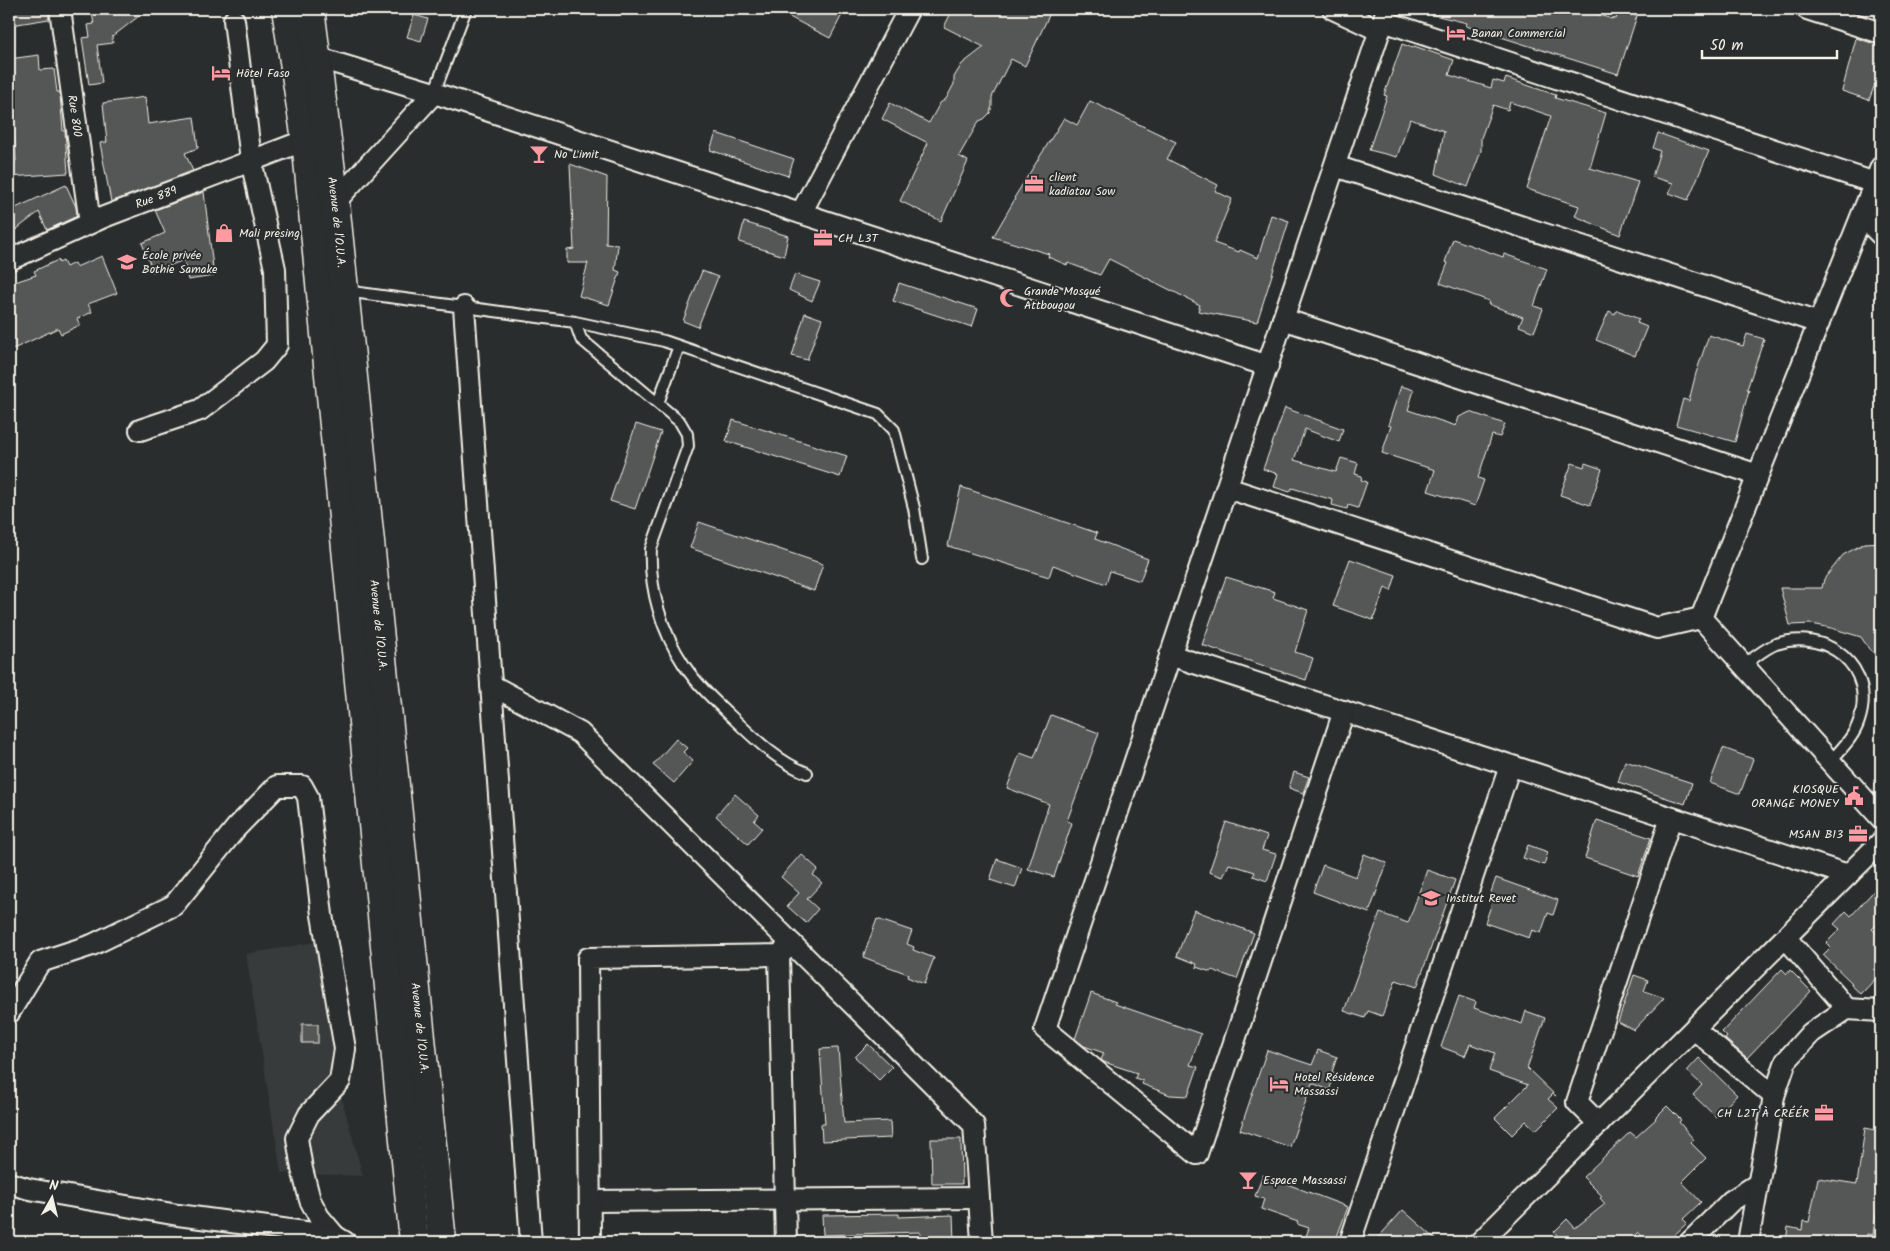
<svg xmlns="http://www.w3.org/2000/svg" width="1890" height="1251" viewBox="0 0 1890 1251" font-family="Kalam,sans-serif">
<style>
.built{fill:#373a3a}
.building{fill:#555756;stroke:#f4f1e8}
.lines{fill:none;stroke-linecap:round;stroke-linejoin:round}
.service-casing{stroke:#f4f1e8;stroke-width:14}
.minor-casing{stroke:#f4f1e8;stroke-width:24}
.trunk-casing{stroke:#f4f1e8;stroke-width:31}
.service{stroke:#2a2d2e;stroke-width:10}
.minor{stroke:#2a2d2e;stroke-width:20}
.trunk{stroke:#2a2d2e;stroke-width:28}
.labels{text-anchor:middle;stroke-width:4;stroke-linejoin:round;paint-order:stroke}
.poi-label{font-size:12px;fill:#f4f1e8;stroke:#2a2d2e;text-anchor:start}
.street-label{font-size:12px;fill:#f4f1e8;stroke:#2a2d2e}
</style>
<rect width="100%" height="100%" fill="#2a2d2e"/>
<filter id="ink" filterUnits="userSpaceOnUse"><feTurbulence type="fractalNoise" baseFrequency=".02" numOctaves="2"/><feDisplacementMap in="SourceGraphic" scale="10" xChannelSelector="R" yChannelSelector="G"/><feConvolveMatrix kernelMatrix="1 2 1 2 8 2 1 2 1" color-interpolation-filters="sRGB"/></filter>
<g filter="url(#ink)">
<path class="built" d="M333,939L336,1077L363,1176L281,1173L246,954Z"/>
<path class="building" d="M9,9H48L49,19L11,25Z
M105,9H148L112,37L113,43L97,45L102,83L89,85L82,38L90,37L88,25L94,24L92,13L105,11Z
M774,9H845L830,38Z
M953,9H1052L1025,66L1011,59L992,97V106L990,113L984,119L979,121L959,156L968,161L941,221L900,201L928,143L882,119L890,103L929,123L940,103L946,99L954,84V77L962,64L984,47L944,27Z
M1431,9H1581L1612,19V18L1616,19L1619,10L1637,16L1618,74L1466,26L1467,23L1430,14Z
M414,15L428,19L421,41L407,37Z
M1856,38L1881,46V69L1869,100L1842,91Z
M1402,44L1413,48L1414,46L1454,60L1449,75L1491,88L1493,80L1504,83L1506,78L1556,95L1555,98L1606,113L1590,168L1638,182L1620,235L1575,216L1579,206L1527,189L1551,116L1510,102L1508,110L1493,105L1481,138V151L1468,187L1436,174L1444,131L1410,119L1397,157L1369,150L1387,96L1384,95Z
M39,55L40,70L54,69L57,92H60V94L63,131H65L68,173L9,177V161H16L11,86L9,87V59Z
M145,97L148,124L194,117L198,148L185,153L193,171L111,202L100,143L107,142L103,103Z
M1090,101L1176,142L1167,159L1218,185L1215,191L1232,199L1214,243L1239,252L1240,250L1258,258L1271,215L1289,221L1257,322L1198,311L1200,305L1109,259L1100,275L1068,263L1067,265L1048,257L1049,254L993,237L1015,199L1014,198L1064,118L1077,125Z
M716,133L794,159L788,176L710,150Z
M1658,133L1709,151L1688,200L1669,193L1673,183L1652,177L1660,151L1653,148Z
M570,164L607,177L606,244L618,245L615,270L620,272L609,305L579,296L588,263H567V250L574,249Z
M66,185L76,207L77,216L47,230L39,212L9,235V211Z
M204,192L214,276L188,280L184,260L153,272L142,243L165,233L155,210Z
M744,222L788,236L784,256L739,242Z
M1453,239L1503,257L1504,254L1547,269L1534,306L1543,309L1534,332L1519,326L1523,317L1488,304L1489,301L1440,283L1448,263L1445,262Z
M102,256L117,293L88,304L92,312L77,319L80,325L61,334L58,328L9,351V284L36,275L34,271L58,260L59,263L63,261L66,267L74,263L76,267Z
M702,271L718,277L698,327L683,321Z
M795,274L820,282L812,301L789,290Z
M899,283L978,309L972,327L893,301Z
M1617,310L1639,319L1637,323L1647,327L1635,356L1596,340L1609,311L1615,314Z
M805,313L822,319L807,360L792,356Z
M1747,334L1764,339L1747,389L1749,390L1735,442L1676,425L1683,399L1689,401L1696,373L1709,335L1743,346Z
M1401,386L1414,390L1408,410L1456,426L1459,417L1470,412L1505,424L1500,437L1492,435L1478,478L1484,480L1475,506L1428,491L1435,470L1382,453L1391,426L1388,425Z
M1285,408L1343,429L1339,442L1305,429L1294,460L1336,472L1341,458L1358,463L1355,474L1362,476L1361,480L1367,482L1358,508L1348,505L1347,509L1332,505L1333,500L1292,488L1290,492L1274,487L1278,474L1263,469Z
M733,420L847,456L840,477L726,441Z
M636,424L661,432L635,509L610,501Z
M1572,463L1584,467L1585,463L1602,469L1590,505L1560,495Z
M961,487L1097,533L1095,539L1148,559L1140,581L1110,571L1106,584L1053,565L1049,577L948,546Z
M699,522L823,564L814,591L690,548Z
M1881,542V659L1869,649L1861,637L1831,628L1812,624L1790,625L1780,588H1822L1824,579L1843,555L1865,543Z
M1350,559L1396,575L1391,591L1385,588L1373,620L1333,606Z
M1226,577L1275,592L1273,598L1308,610L1295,652L1313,658L1306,680L1202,645Z
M1051,715L1099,733L1067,821L1072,823L1054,877L1028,869L1049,804L1007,788L1020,753L1034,758Z
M676,739L687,748L683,752L693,761L674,783L653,765Z
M1723,748L1753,759L1740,794L1710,783Z
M1625,761L1692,783L1685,804L1618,782Z
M1294,772L1309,777L1303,793L1289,788Z
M735,794L759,815L754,821L762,828L748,844L716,816Z
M1597,820L1651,838L1638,876L1585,858Z
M1226,822L1267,836L1262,850L1276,854L1267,881L1253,876L1255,872L1229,864L1223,877L1209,872Z
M1528,845L1548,852L1544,865L1523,858Z
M801,854L818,869L813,875L822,883L807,899L818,909L806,923L787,906L799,893L781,877Z
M1364,854L1387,863L1369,913L1313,892L1323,865L1356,877Z
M997,859L1022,868L1015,888L990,880Z
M1427,870L1455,880L1417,987L1396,980L1382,1016L1368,1011L1365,1018L1344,1011L1380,913L1408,923Z
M1496,878L1558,900L1553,915L1548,913L1541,933L1532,930L1529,938L1485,923L1494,897L1490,895Z
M1881,883V920L1872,929L1881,938V973L1861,994L1850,984L1852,983L1823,955L1831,947L1826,943L1840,929L1834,924L1846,911L1851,916Z
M1194,910L1254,933L1237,979L1212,970L1211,972L1196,967L1197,964L1177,956Z
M877,919L912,931L907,944L914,947L913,950L934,958L924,984L907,977L908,974L863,957Z
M1782,969L1787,974L1790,970L1811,991L1747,1058L1725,1039L1727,1037L1722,1032Z
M1634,975L1648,980L1644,991L1664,998L1634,1030L1618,1022Z
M1091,993L1116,1002L1115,1004L1201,1034L1190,1065L1198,1067L1188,1096L1170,1095L1142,1084L1143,1081L1135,1078L1137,1073L1104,1062L1101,1060L1104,1053L1084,1046L1075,1039Z
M1459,996L1476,1002L1474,1008L1522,1024L1526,1011L1545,1018L1527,1068L1556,1096L1553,1094L1548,1099L1558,1108L1536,1130L1526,1121L1512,1135L1495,1118L1528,1085L1489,1071L1495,1053L1470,1044L1465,1056L1441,1047Z
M302,1024H318V1043H302Z
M868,1044L892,1067L879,1080L855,1057Z
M838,1048L844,1123L890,1121L891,1138L822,1141L821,1124H825L820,1049Z
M1267,1050L1312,1065L1318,1050L1337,1057L1332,1072L1336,1073L1329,1090L1312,1083L1290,1147L1240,1130Z
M1699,1058L1737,1095L1716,1117L1693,1095L1702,1085L1687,1071Z
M1667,1106L1681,1120L1679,1122L1694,1140L1691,1143L1706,1158L1682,1182L1701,1202L1683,1219L1687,1223L1667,1242H1648L1638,1232L1628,1242H1558L1561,1240L1554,1232L1567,1219L1575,1228L1605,1204L1600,1198L1602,1196L1583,1177L1630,1132L1636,1137L1656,1119L1655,1118Z
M1865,1128L1881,1131V1214L1876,1213L1873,1235L1867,1234L1866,1242H1786L1788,1227L1802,1230L1803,1221L1809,1222L1818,1178L1857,1184Z
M931,1139H961L962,1184H932Z
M1263,1175L1348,1207L1335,1242H1304L1309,1228L1297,1224L1298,1222L1261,1209L1264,1199L1255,1196Z
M1403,1210L1439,1242H1374Z
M899,1214V1217L953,1215L954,1242H921L920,1232L823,1235L822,1215Z"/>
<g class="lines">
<g class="service-casing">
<path id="service" d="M434,93L466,9
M345,291L575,322L664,341L878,414L894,430L914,508L922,559
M575,322L581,339L680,422L687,434L688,446L651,549C649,589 662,632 684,665C698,686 718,704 736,721C758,742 779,762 807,773
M658,403L679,346
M1743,665C1753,659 1765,648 1776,644C1827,628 1877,667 1859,721C1854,737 1841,749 1830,762"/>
</g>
<g class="minor-casing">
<g id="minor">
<path id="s1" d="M60,9L90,223"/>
<path d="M1333,9L1380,31"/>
<path d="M1807,9L1881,33"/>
<path d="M1383,21L1875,183"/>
<path d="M316,57L434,93L1268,366"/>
<path d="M1335,166L1819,323"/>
<path d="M335,202L434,93"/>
<path d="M801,213L909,9"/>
<path d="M1862,216L1881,235"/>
<path id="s2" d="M9,260L104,217L306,140"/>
<path d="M464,307L531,1242"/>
<path d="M1283,319L1758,475"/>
<path d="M140,430L200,410L264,361L277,345L275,269L251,160L234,20"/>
<path d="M1227,488L1657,628L1701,618"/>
<path d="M1701,618L1881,167"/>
<path d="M1701,618L1881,818"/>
<path d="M1170,655L1848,875"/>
<path d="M491,685L580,733L974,1125L982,1242"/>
<path d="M1344,711L1197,1154L1045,1029L1387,9"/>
<path d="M1786,938L1847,1009"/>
<path d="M779,955L786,1242"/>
<path d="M9,1013L40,962L92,945L174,905L236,828L277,786H302L308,797L322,915L345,1049L340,1081L309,1114L297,1138L302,1169L310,1200L319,1217L335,1236L345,1242"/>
<path d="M1694,1029L1774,1096"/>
<path d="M1599,1124L1577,1102L1671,818"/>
<path d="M9,1183L29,1189L178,1215L335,1236"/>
<path d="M590,1201L979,1198"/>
<path d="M590,1242L588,958L779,955L792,944"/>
<path d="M1350,1242L1510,766"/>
<path d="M1480,1242L1881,842"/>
<path d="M1690,1242L1731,1201L1758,1184"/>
<path d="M1748,1242L1774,1096L1786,1061L1811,1033L1847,1009L1881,1011"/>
</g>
</g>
<g class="trunk-casing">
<g id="trunk">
<path d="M286,9L306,140L414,1242"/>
<path id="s3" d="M310,9L335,202L442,1242"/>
</g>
</g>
<use href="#service" class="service"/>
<use href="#minor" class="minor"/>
<use href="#trunk" class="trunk"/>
</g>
</g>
<defs>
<g id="hotel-bare" transform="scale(1.5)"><path d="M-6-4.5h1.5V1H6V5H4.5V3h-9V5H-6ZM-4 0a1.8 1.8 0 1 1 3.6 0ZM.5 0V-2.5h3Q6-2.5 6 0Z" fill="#ff9aa2" stroke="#2a2d2e" stroke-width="2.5" paint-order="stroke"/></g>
<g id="bar-bare" transform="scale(1.5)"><path d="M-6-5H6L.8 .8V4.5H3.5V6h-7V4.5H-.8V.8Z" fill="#ff9aa2" stroke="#2a2d2e" stroke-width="2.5" paint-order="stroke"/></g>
<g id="office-bare" transform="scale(1.5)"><path d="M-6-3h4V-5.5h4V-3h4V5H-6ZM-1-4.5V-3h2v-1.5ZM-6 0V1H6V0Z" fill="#ff9aa2" stroke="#2a2d2e" stroke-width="2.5" paint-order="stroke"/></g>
<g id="shop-bare" transform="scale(1.5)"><path d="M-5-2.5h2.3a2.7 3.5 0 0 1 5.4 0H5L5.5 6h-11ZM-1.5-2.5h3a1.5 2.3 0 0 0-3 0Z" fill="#ff9aa2" stroke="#2a2d2e" stroke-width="2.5" paint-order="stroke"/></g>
<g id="school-bare" transform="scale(1.5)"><path d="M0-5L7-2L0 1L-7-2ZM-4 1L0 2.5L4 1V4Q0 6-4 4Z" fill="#ff9aa2" stroke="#2a2d2e" stroke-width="2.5" paint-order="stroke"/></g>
<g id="mosque-bare" transform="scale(1.5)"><path d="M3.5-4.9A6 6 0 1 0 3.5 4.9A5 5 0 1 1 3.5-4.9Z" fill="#ff9aa2" stroke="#2a2d2e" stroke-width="2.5" paint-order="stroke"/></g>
<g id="civic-bare" transform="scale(1.5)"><path d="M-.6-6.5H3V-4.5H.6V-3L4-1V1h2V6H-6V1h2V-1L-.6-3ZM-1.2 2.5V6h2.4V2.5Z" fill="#ff9aa2" stroke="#2a2d2e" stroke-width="2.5" paint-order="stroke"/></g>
</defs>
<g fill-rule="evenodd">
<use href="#hotel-bare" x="1456" y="33"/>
<use href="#hotel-bare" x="221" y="73"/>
<use href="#bar-bare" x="539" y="154"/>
<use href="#office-bare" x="1034" y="184"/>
<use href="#shop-bare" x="224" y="233"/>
<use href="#office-bare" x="823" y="238"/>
<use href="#school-bare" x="127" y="262"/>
<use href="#mosque-bare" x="1009" y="298"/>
<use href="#civic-bare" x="1854" y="796"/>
<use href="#office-bare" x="1858" y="834"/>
<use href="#school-bare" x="1431" y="898"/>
<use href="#hotel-bare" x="1279" y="1084"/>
<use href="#office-bare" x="1824" y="1113"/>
<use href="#bar-bare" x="1248" y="1180"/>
</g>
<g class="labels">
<g class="poi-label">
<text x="1471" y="37">Banan Commercial</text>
<text x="236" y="77">Hôtel Faso</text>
<text x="554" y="158">No Limit</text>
<text x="1049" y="181">client<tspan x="1049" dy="14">kadiatou Sow</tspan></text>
<text x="239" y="237">Mali presing</text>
<text x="838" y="242">CH L3T</text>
<text x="142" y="259">École privée<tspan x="142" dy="14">Bothie Samake</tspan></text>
<text x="1024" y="295">Grande Mosqué<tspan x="1024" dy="14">Attbougou</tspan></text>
<text x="1839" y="793" text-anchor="end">KIOSQUE<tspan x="1839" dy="14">ORANGE MONEY</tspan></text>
<text x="1843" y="838" text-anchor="end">MSAN B13</text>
<text x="1446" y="902">Institut Revet</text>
<text x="1294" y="1081">Hotel Résidence<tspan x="1294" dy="14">Massassi</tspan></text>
<text x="1809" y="1117" text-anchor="end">CH L2T À CRÉÉR</text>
<text x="1263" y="1184">Espace Massassi</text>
</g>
<g class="street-label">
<text dy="4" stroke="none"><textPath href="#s1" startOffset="108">Rue 800</textPath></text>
<text dy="4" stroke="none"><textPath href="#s2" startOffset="160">Rue 889</textPath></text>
<text dy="4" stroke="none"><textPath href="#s3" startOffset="215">Avenue de l'O.U.A.</textPath></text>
<text dy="4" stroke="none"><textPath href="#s3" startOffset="620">Avenue de l'O.U.A.</textPath></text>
<text dy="4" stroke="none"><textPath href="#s3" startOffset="1025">Avenue de l'O.U.A.</textPath></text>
</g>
</g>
<rect width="1890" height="1251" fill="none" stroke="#2a2d2e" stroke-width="30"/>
<rect x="15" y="15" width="1860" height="1221" fill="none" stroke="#f4f1e8" stroke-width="2" filter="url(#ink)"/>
<g transform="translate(52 1198) rotate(8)" stroke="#2a2d2e" stroke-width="4" paint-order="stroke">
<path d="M0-4L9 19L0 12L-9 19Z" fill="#f4f1e8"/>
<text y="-8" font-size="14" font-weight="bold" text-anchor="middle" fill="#f4f1e8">N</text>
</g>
<path d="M1702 50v8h135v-8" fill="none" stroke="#f4f1e8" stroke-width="2.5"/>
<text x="1710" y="50" font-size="15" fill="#f4f1e8" stroke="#2a2d2e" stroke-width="4" paint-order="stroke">50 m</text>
</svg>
